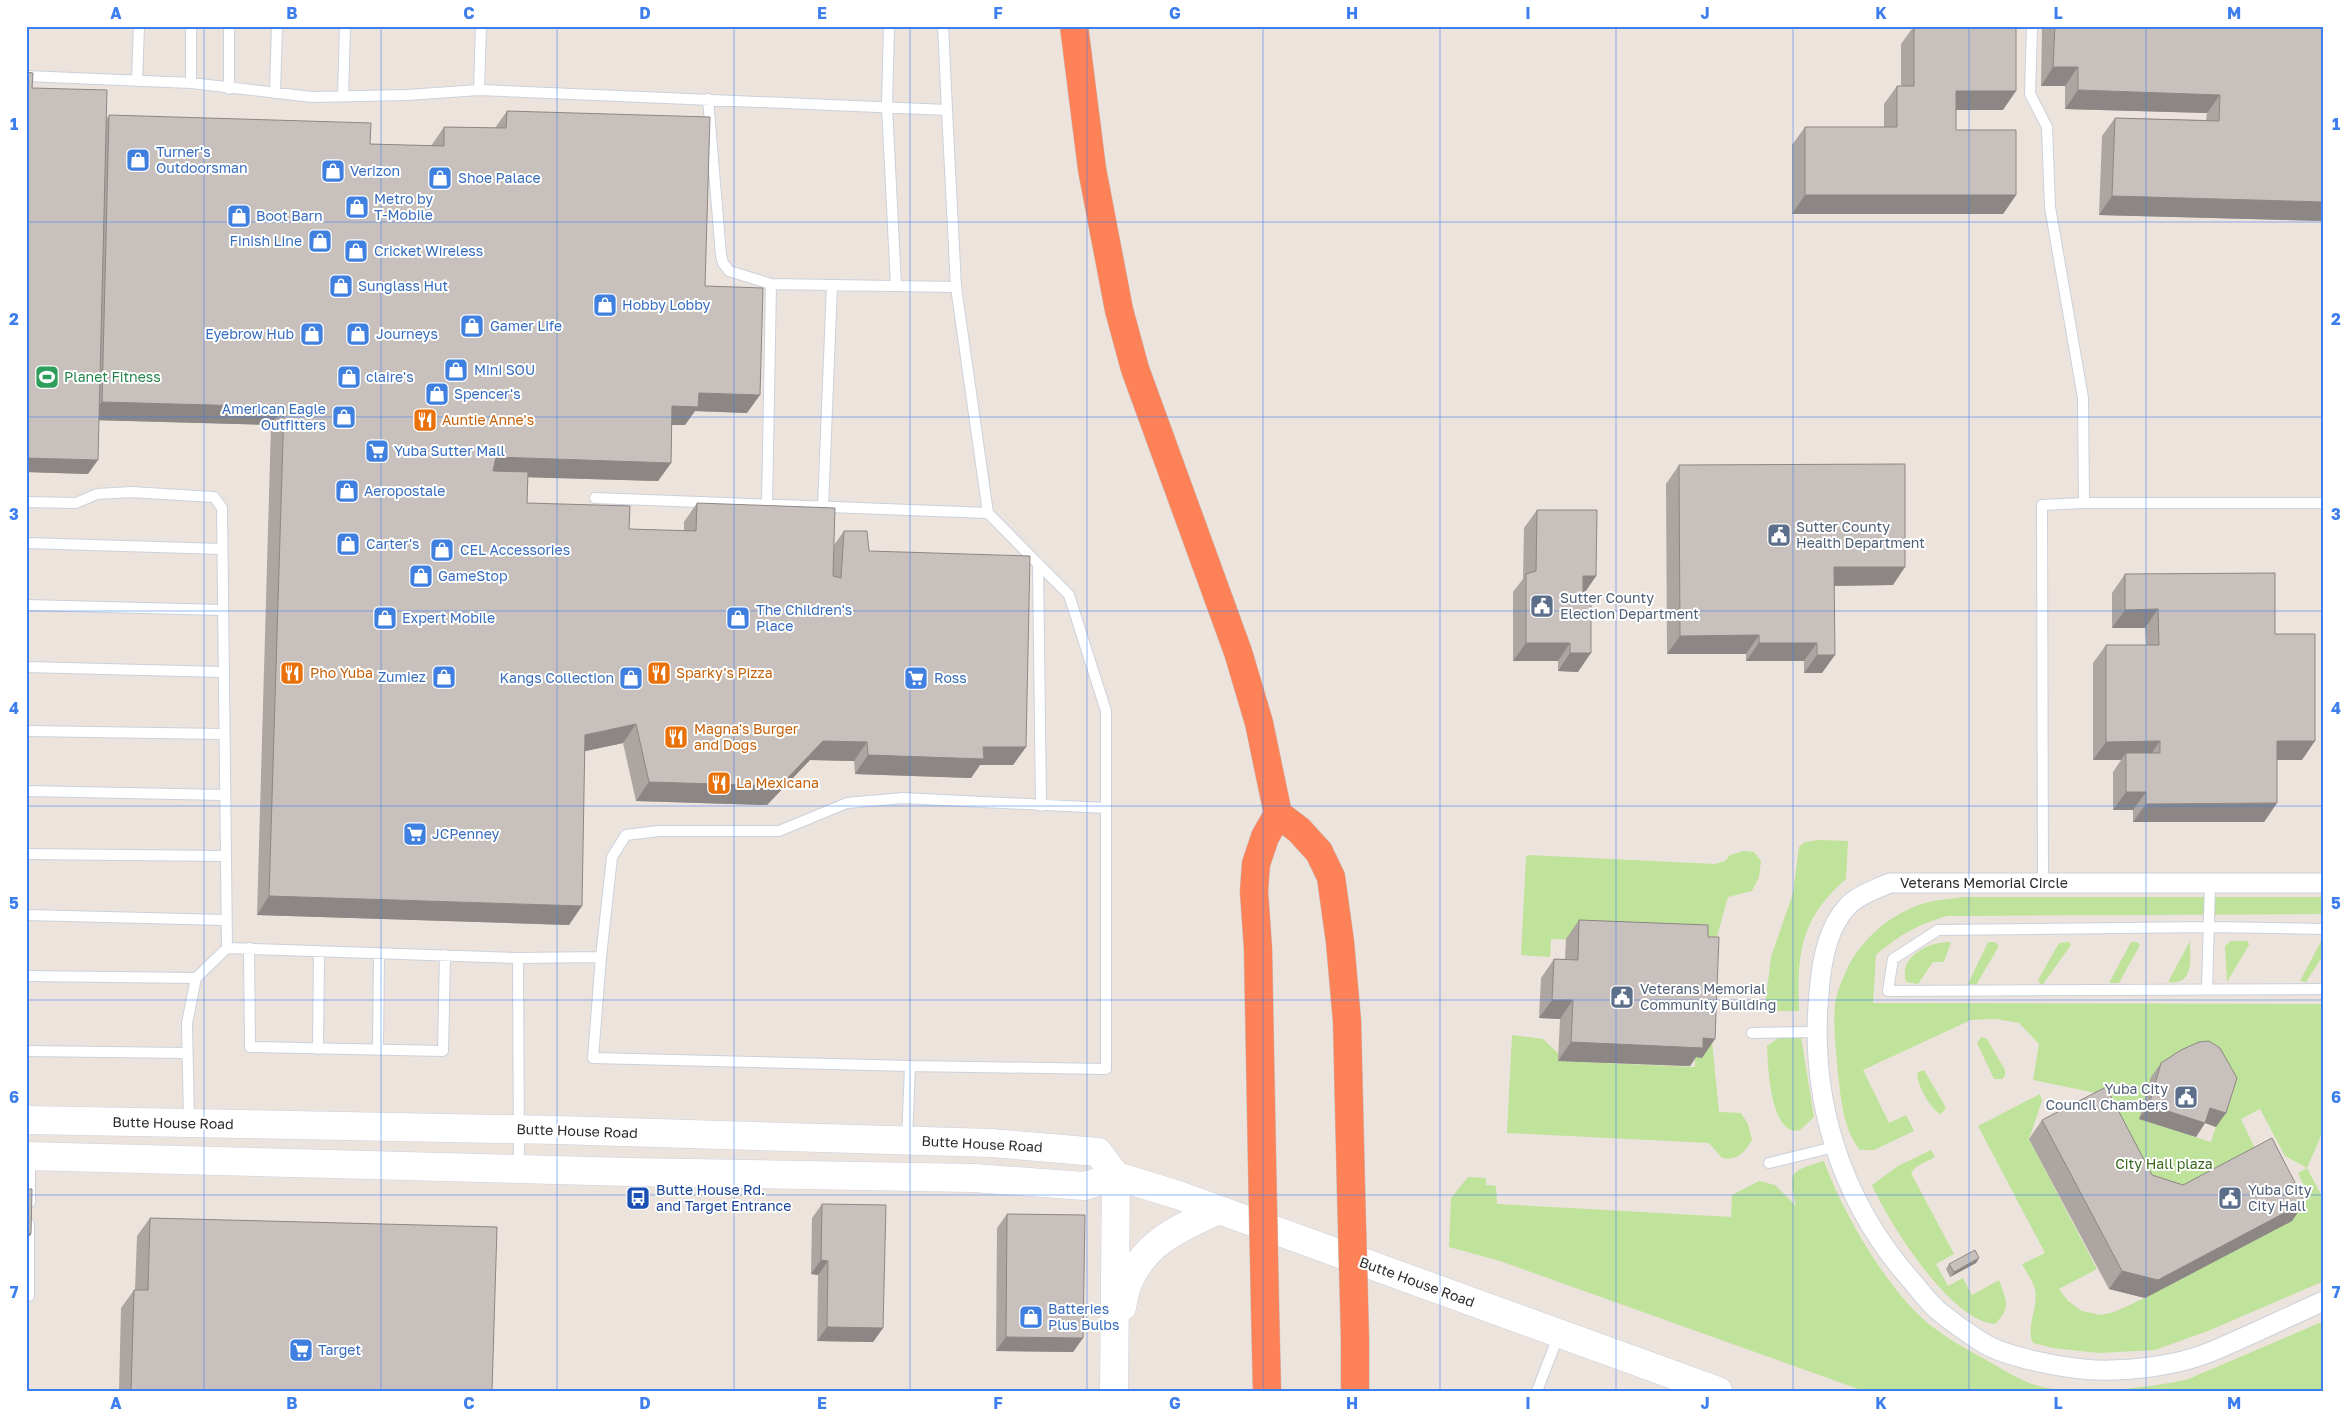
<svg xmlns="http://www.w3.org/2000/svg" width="2350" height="1417" viewBox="0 0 2350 1417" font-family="'Golos Text',sans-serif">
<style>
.green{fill:#bfe39a;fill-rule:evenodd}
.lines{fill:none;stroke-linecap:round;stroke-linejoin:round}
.lane-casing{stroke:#cbd1dc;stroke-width:12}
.street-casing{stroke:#cbd1dc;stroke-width:21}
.secondary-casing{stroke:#cbd1dc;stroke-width:29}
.highway-casing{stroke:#c4c4c4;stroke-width:29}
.lane{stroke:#fff;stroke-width:10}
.street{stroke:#fff;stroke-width:19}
.secondary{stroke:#fff;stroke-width:28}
.highway{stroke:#fd8258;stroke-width:28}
.highway-bridge-casing{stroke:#c4c4c4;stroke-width:29;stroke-linecap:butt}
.highway-bridge{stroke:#fd8258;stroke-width:28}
.wall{fill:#aca5a2}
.shaded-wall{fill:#8c8684}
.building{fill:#c8c0bc;stroke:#8c8684}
.grid{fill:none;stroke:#3d7eee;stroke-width:1;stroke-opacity:0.55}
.labels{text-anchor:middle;stroke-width:4;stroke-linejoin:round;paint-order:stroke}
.shop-label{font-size:14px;fill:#366cbe;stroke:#fff;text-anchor:start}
.leisure-label{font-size:14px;fill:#27864d;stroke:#fff;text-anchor:start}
.food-label{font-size:14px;fill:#c56008;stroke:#fff;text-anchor:start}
.service-label{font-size:14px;fill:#4e5e75;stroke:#fff;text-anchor:start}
.street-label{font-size:14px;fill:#2b2b2b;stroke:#fff}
.park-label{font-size:14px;fill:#38681b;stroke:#fff}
.transit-label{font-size:14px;fill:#164399;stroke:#fff;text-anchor:start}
.neatline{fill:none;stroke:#3d7eee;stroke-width:2}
.grid-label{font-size:16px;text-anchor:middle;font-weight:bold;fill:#3d7eee}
</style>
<rect width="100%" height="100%" fill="#ede3dd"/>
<path class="green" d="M1819,840L1848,841L1846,879C1800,919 1797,953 1799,1011H1772L1765,1006L1771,957L1793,893L1799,847L1805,842Z
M1744,851L1754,852L1761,861L1759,877L1752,891L1728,897L1715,944L1551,939L1550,957L1521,955L1526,857L1528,855L1715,864L1725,861L1730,855Z
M1963,897H2324V914L1947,916C1917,925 1899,935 1876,955L1873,1003L2324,1004V1129L2307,1168L2324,1200V1281L2208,1331L2155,1350L2099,1353L2053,1348L2033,1343C2025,1327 2039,1308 2035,1289C2033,1281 2026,1272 2022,1264L2045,1253L1978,1126L2040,1094L2042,1101L2029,1139L2097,1269L2059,1289L2068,1301L2082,1311L2101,1315L2114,1312L2145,1298L2296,1213L2304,1186L2298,1173L2307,1168L2285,1156L2260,1109L2241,1119L2259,1157L2170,1203L2096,1093L2033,1080L2039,1044L2019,1023L1996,1019L1971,1020L1863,1070L1889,1123L1906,1115L1914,1131L1874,1150H1860C1843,1130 1841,1098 1838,1074C1836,1051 1833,1028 1835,1005C1836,993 1842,981 1847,969C1863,936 1894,911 1929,902C1940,899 1952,899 1963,897ZM2227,1092L2211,1142L2139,1119Z
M2190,941C2190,958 2195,986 2168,982Z
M2231,941H2248L2249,945L2227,982L2225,946Z
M2321,941H2324V954L2306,982L2300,981Z
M1951,942L1944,962H1933L1918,984L1906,982C1898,956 1930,941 1951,942Z
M1988,942H1995L1999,946L1976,985L1968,984Z
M2069,942L2071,945L2043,984H2040L2038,980L2059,943Z
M2131,942H2137L2140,945L2119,983H2109Z
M1710,1021L1719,1112L1741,1113L1748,1124L1752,1140C1744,1153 1738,1161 1722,1158L1709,1143L1507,1133L1512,1035L1543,1039L1559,1054V1061L1695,1067V1057H1702Z
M1780,1037H1801L1814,1117L1800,1130L1794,1131C1770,1126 1768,1067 1767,1046Z
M1981,1037L1987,1039L2005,1070V1076L2002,1079H1994L1977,1043Z
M1924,1070L1944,1104L1946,1108L1941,1114C1932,1112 1914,1081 1918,1072Z
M1931,1150L1935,1157L1916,1167L1911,1173L1954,1254L1936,1264L1948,1286L1963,1278L1972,1295L1999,1280C2006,1300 2012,1307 1995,1324C1950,1321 1889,1223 1872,1185L1898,1166Z
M1824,1161C1842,1212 1888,1291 1930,1325C1948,1339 1968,1350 1988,1361C2007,1372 2025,1384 2047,1388C2087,1395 2146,1388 2186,1380L2324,1321V1391H1864L1500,1261L1449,1247L1451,1198L1468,1177L1486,1178V1185L1496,1186L1497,1204L1731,1217L1732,1195L1759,1181L1775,1185L1796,1206C1787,1171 1791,1171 1824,1161Z"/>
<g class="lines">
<g class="lane-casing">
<path id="lane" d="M229,26V89
M889,26L887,107L896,286
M2032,26L2030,94L2047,127L2050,207L2083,398L2084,503H2324
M26,76L191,83L312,97L407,95L479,90L947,110L943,26
M137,81L139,26
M191,83V26
M479,90L481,26
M275,93L277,26
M343,97L345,26
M708,99L721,255L723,263L729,271L771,284L956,287
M595,498L988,513
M26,502L76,503L97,494L131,492L214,497L222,508L227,948
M767,505L771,284
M823,507L832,285
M26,543L222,549
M1038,563L1041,806
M26,605L222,610
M26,667L222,672
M26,731L223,734
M26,791L224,795
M26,854L225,856
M2043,883L2042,505L2084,503
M26,915L226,920
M2324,929L2209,927L1938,930L1893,959L1888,991L2324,989
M249,948L250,1047L443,1051L445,955
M601,957L612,857L626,835L659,831H779L847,803L903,798L1106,808
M26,976L196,978
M2207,989L2210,883
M1752,1033L1815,1032
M318,1049L319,951
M378,1049L379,953
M26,1051L187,1053
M189,1121L187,1023L196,978L227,948L518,958
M907,1140L910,1066L1106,1069V711L1069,595L988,513L956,287L947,110
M1769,1163L1834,1147
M519,1168L518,958L601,957L593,1058L910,1066
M30,1202V1157
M26,1296H29V1224
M1537,1391L1559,1334"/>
</g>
<g class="street-casing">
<path id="street" d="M2324,883H1890C1876,889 1856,896 1846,908C1827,929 1821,965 1819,993C1809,1098 1840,1199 1910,1279C1920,1290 1929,1304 1941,1313C1955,1324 1970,1335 1985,1344C2009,1358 2068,1369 2096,1370C2130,1371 2175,1366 2208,1353C2247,1337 2285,1318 2324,1301"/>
</g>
<g class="secondary-casing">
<path id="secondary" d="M26,1120L556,1130L991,1143L1098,1152L1116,1176
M26,1156L628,1172L973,1178L1085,1186L1116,1176L1178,1195L1718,1391
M1122,1307C1124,1298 1125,1288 1129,1281C1146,1241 1182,1227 1218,1210
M1114,1391L1116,1176"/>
</g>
<g class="highway-casing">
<path id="highway" d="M1074,26L1092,169L1119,310L1135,369L1238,652L1259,723L1278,814L1299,830L1319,852L1331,877L1340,942L1347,1021L1351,1189
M1262,1159L1258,949L1254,891L1256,864L1265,837L1278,814
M1265,1306L1267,1391
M1355,1339V1391"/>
</g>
<use href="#lane" class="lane"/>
<use href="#street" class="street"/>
<use href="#secondary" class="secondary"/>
<use href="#highway" class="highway"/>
<g class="highway-bridge-casing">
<path id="highway-bridge" d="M1262,1159L1265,1306
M1351,1189L1355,1339"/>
</g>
<use href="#highway-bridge" class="highway-bridge"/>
</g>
<path class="wall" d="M1914,26L2003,110H1956V130L2016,195L2003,214H1792V145L1805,127H1884V104L1897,86H1901V44Z
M2042,26H2324V221L2099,215L2102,136L2115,118L2206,120L2207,113L2065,109V86H2041Z
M26,72L32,88L106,120L109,115L370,144L431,146L444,127L495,128L507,111L705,286L747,413L695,411L685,425H672L671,463L658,481L528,477L527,503L629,529L684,531V522L697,503L834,545L844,531L869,551L1026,747L1013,765H980L971,778L855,774L854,761L810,760L767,805L636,801L623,743L585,751L569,925L257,915L271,425L99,420L88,474L26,472Z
M1679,465L1893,585L1835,586L1822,673H1804V661H1746V654H1667L1666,484Z
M1537,510L1596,576L1583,595L1578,672L1558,671V661H1513V592L1523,579L1524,528Z
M2125,574L2275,634L2302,760H2277V803L2264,822H2133V810H2113V772L2121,760H2093V663L2106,645H2146L2145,628H2112V593Z
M1579,920L1702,1058L1696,1057L1690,1066L1558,1061L1560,1019L1539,1018L1541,978L1554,959H1565L1566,939Z
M2161,1063L2216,1127L2205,1123L2196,1137L2139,1119L2151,1077Z
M2042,1120L2152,1175L2183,1185L2305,1202L2292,1221L2145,1298L2109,1289L2029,1139Z
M822,1204L883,1328L873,1342L817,1341L818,1275L811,1274L812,1218Z
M1007,1214L1083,1338L1073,1352L996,1351L997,1228Z
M150,1218L492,1391H119L121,1308L134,1290H135L137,1236Z
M1979,1258L1976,1263L1950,1277L1946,1269L1949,1264Z"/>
<path class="shaded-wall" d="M2053,67H2078L2065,86H2041Z
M2078,90L2220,95L2207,113L2065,109Z
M1956,91H2016L2003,110H1943Z
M1805,195H2016L2003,214H1792Z
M2112,196L2324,202V221L2099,215Z
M699,393L760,395L747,413L695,411L685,425H659L672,406Z
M102,402L284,407L271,425L89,420Z
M496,457L671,463L658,481L483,476Z
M26,458L98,460L88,474L26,472Z
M1834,567H1905L1893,585L1822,586Z
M1583,576H1596L1583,595H1570Z
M2158,609L2145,628H2112L2125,610Z
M1759,635L1746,654H1667L1680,636Z
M1526,643H1570L1558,661H1513Z
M1759,643H1817L1804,661H1746Z
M1570,653H1591L1578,672L1558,671Z
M1817,655H1835L1822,673H1804Z
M636,724L623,743L572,754L585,735Z
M823,741L867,742L854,761L810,760L767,805L636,801L649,782Z
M2160,741L2147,760L2126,753L2121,760H2093L2106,742Z
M2277,741H2315L2302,760H2264Z
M983,747H1026L1013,765H980L971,778L855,774L868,755Z
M2126,792H2146L2133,810H2113Z
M2277,803L2264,822H2133L2146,804Z
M269,896L582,906L569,925L257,915Z
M1552,1000H1573L1560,1019L1539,1018Z
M1703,1038L1715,1039L1702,1058L1696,1057L1690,1066L1558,1061L1571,1042Z
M2149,1105L2210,1108L2226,1113L2216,1127L2205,1123L2196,1137L2139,1119Z
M2305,1202L2292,1221L2145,1298L2109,1289L2122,1271Z
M26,1233L31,1234L26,1241Z
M1979,1258L1976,1263L1950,1277L1954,1272Z
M821,1260L828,1261L818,1275L811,1274Z
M827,1327L883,1328L873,1342L817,1341Z
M1006,1337L1083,1338L1073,1352L996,1351Z"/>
<path class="building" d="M1914,26H2016V91H1956V130H2016V195H1805V127H1897V86H1914Z
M2055,26H2324V202L2112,196L2115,118L2219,121L2220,95L2078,90V67H2053Z
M26,72L33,73L32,88L107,90L98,460L26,458Z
M507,111L710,117L705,286L763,288L760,395L699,393L698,407L672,406L671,463L496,457L493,471L528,472L527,503L630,506L629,529L696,531L697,503L835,508L833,576L841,578L844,531H867L869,551L1030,556L1026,747H983L984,759L868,755L867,742L823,741L780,786L649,782L636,724L585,735L582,906L269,896L284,407L102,402L109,115L371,123L370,144L444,146V127L506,128Z
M1905,464V567H1834L1835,655H1817V643H1759V635L1680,636L1679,465Z
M1537,510H1597L1596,576H1583V599H1591V653H1570V643H1526V574L1536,571Z
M2275,573V634H2315V741H2277V803L2146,804V792H2126V753H2160V741L2106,742V645H2159L2158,609L2125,610V574Z
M1579,920L1708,925V937H1719L1715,1039L1703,1038V1048L1571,1042L1573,1000H1552L1554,959L1578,960Z
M2209,1041L2220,1048L2237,1078L2226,1113L2210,1108L2205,1123L2149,1105L2161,1063L2181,1050L2199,1042Z
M2106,1087L2152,1175L2183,1185L2272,1138L2305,1202L2158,1280L2122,1271L2042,1120Z
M26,1189H32L31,1234L26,1233Z
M822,1204L886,1205L883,1328L827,1327L828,1261L821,1260Z
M1007,1214L1085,1215L1083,1338L1006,1337Z
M150,1218L497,1227L492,1391H131L134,1290H148Z
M1975,1250L1979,1258L1954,1272L1949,1264Z"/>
<path class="grid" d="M204,26V1391M381,26V1391M557,26V1391M734,26V1391M910,26V1391M1087,26V1391M1263,26V1391M1440,26V1391M1616,26V1391M1793,26V1391M1969,26V1391M2146,26V1391M26,222H2324M26,417H2324M26,611H2324M26,806H2324M26,1000H2324M26,1195H2324"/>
<defs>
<g id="shop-square" transform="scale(1.25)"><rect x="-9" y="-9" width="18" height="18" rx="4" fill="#3f7fe0" stroke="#fff"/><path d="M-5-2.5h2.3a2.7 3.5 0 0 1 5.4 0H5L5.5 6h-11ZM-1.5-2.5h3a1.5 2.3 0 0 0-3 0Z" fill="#fff"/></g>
<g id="stadium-square" transform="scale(1.25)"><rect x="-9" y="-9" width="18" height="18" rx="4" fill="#2e9e5b" stroke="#fff"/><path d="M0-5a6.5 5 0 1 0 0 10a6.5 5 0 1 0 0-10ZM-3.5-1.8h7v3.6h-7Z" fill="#fff"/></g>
<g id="restaurant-square" transform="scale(1.25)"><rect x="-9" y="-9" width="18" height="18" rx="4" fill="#e8710a" stroke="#fff"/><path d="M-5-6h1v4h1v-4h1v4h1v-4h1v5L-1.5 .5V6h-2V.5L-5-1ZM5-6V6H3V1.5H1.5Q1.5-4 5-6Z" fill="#fff"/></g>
<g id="supermarket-square" transform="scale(1.25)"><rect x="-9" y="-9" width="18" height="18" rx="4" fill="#3f7fe0" stroke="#fff"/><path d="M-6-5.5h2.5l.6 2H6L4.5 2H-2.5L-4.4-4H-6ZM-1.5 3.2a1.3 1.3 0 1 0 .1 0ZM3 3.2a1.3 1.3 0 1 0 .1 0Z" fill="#fff"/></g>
<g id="civic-square" transform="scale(1.25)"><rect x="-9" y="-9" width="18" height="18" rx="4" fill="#5c6f8a" stroke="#fff"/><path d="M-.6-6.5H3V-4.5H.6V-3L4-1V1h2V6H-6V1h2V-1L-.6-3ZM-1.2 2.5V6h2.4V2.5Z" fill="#fff"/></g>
<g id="bus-square" transform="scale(1.25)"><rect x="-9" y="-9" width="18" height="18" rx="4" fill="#1a4fb4" stroke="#fff"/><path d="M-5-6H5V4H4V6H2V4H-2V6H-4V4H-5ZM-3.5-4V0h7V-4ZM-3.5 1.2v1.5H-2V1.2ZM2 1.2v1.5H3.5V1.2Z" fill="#fff"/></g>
</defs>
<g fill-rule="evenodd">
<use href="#shop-square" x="138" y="160"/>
<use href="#shop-square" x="333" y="171"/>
<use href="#shop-square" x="440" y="178"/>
<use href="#shop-square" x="357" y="207"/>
<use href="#shop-square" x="239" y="216"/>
<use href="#shop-square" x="320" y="241"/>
<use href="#shop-square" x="356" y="251"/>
<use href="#shop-square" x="341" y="286"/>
<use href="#shop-square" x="605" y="305"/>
<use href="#shop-square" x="472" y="326"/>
<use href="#shop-square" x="312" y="334"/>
<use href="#shop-square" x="358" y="334"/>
<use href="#shop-square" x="456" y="370"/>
<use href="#stadium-square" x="47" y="377"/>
<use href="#shop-square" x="349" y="377"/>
<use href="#shop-square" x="437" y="394"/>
<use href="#shop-square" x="344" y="417"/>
<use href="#restaurant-square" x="425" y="420"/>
<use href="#supermarket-square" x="377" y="451"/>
<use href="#shop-square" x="347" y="491"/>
<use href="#civic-square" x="1779" y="535"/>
<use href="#shop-square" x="348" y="544"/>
<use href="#shop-square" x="442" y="550"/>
<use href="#shop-square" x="421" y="576"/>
<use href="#civic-square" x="1542" y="606"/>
<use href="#shop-square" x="385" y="618"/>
<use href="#shop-square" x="738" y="618"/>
<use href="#restaurant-square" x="292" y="673"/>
<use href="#restaurant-square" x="659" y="673"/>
<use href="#shop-square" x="444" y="677"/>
<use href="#shop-square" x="631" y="678"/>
<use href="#supermarket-square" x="916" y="678"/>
<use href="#restaurant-square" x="676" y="737"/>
<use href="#restaurant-square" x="719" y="783"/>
<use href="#supermarket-square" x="415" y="834"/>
<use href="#civic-square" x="1622" y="997"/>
<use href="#civic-square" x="2186" y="1097"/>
<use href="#bus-square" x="638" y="1198"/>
<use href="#civic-square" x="2230" y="1198"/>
<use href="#shop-square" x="1031" y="1317"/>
<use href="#supermarket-square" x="301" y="1350"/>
</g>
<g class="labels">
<g class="shop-label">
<text x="156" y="157">Turner's<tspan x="156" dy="16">Outdoorsman</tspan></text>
<text x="350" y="176">Verizon</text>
<text x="458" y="183">Shoe Palace</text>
<text x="374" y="204">Metro by<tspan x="374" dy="16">T-Mobile</tspan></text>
<text x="256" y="221">Boot Barn</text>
<text x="302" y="246" text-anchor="end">Finish Line</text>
<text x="374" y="256">Cricket Wireless</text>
<text x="358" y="291">Sunglass Hut</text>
<text x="622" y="310">Hobby Lobby</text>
<text x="490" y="331">Gamer Life</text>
<text x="294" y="339" text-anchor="end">Eyebrow Hub</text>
<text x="376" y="339">Journeys</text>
<text x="474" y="375">Mini SOU</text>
<text x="366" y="382">claire's</text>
<text x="454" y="399">Spencer's</text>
<text x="326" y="414" text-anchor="end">American Eagle<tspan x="326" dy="16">Outfitters</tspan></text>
<text x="394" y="456">Yuba Sutter Mall</text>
<text x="364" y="496">Aeropostale</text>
<text x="366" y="549">Carter's</text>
<text x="460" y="555">CEL Accessories</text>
<text x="438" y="581">GameStop</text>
<text x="756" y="615">The Children's<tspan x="756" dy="16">Place</tspan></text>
<text x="402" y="623">Expert Mobile</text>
<text x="426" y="682" text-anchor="end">Zumiez</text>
<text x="614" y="683" text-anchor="end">Kangs Collection</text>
<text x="934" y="683">Ross</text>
<text x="432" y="839">JCPenney</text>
<text x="1048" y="1314">Batteries<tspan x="1048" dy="16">Plus Bulbs</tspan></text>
<text x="318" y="1355">Target</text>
</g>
<g class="leisure-label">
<text x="64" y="382">Planet Fitness</text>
</g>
<g class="food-label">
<text x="442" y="425">Auntie Anne's</text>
<text x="310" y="678">Pho Yuba</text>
<text x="676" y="678">Sparky's Pizza</text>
<text x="694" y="734">Magna's Burger<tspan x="694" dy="16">and Dogs</tspan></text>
<text x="736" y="788">La Mexicana</text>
</g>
<g class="service-label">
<text x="1796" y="532">Sutter County<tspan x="1796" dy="16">Health Department</tspan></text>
<text x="1560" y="603">Sutter County<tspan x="1560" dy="16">Election Department</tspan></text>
<text x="1640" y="994">Veterans Memorial<tspan x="1640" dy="16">Community Building</tspan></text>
<text x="2168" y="1094" text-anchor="end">Yuba City<tspan x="2168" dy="16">Council Chambers</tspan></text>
<text x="2248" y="1195">Yuba City<tspan x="2248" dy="16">City Hall</tspan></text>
</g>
<g class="street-label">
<text x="1984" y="888">Veterans Memorial Circle</text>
<text transform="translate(173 1123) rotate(1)" y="5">Butte House Road</text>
<text transform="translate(577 1131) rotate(2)" y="5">Butte House Road</text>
<text transform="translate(982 1144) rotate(3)" y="5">Butte House Road</text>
<text transform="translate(1417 1282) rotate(20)" y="5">Butte House Road</text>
</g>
<g class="park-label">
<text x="2164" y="1169">City Hall plaza</text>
</g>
<g class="transit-label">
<text x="656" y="1195">Butte House Rd.<tspan x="656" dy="16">and Target Entrance</tspan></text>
</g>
</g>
<rect width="2350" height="1417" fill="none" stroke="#ffffff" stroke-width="55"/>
<rect x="28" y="28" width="2294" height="1362" class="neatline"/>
<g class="grid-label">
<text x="116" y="19">A</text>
<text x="292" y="19">B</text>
<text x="469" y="19">C</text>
<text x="645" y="19">D</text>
<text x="822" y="19">E</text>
<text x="998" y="19">F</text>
<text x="1175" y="19">G</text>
<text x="1352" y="19">H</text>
<text x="1528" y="19">I</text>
<text x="1705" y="19">J</text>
<text x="1881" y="19">K</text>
<text x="2058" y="19">L</text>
<text x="2234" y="19">M</text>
<text x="14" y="130">1</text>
<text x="2336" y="130">1</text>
<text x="14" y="325">2</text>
<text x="2336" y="325">2</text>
<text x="14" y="520">3</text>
<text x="2336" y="520">3</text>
<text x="14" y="714">4</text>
<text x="2336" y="714">4</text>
<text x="14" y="909">5</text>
<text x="2336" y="909">5</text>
<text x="14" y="1103">6</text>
<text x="2336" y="1103">6</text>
<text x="14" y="1298">7</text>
<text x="2336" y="1298">7</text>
<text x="116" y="1409">A</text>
<text x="292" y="1409">B</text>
<text x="469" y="1409">C</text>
<text x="645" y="1409">D</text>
<text x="822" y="1409">E</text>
<text x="998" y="1409">F</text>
<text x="1175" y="1409">G</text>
<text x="1352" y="1409">H</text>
<text x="1528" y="1409">I</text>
<text x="1705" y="1409">J</text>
<text x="1881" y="1409">K</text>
<text x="2058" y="1409">L</text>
<text x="2234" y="1409">M</text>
</g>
</svg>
